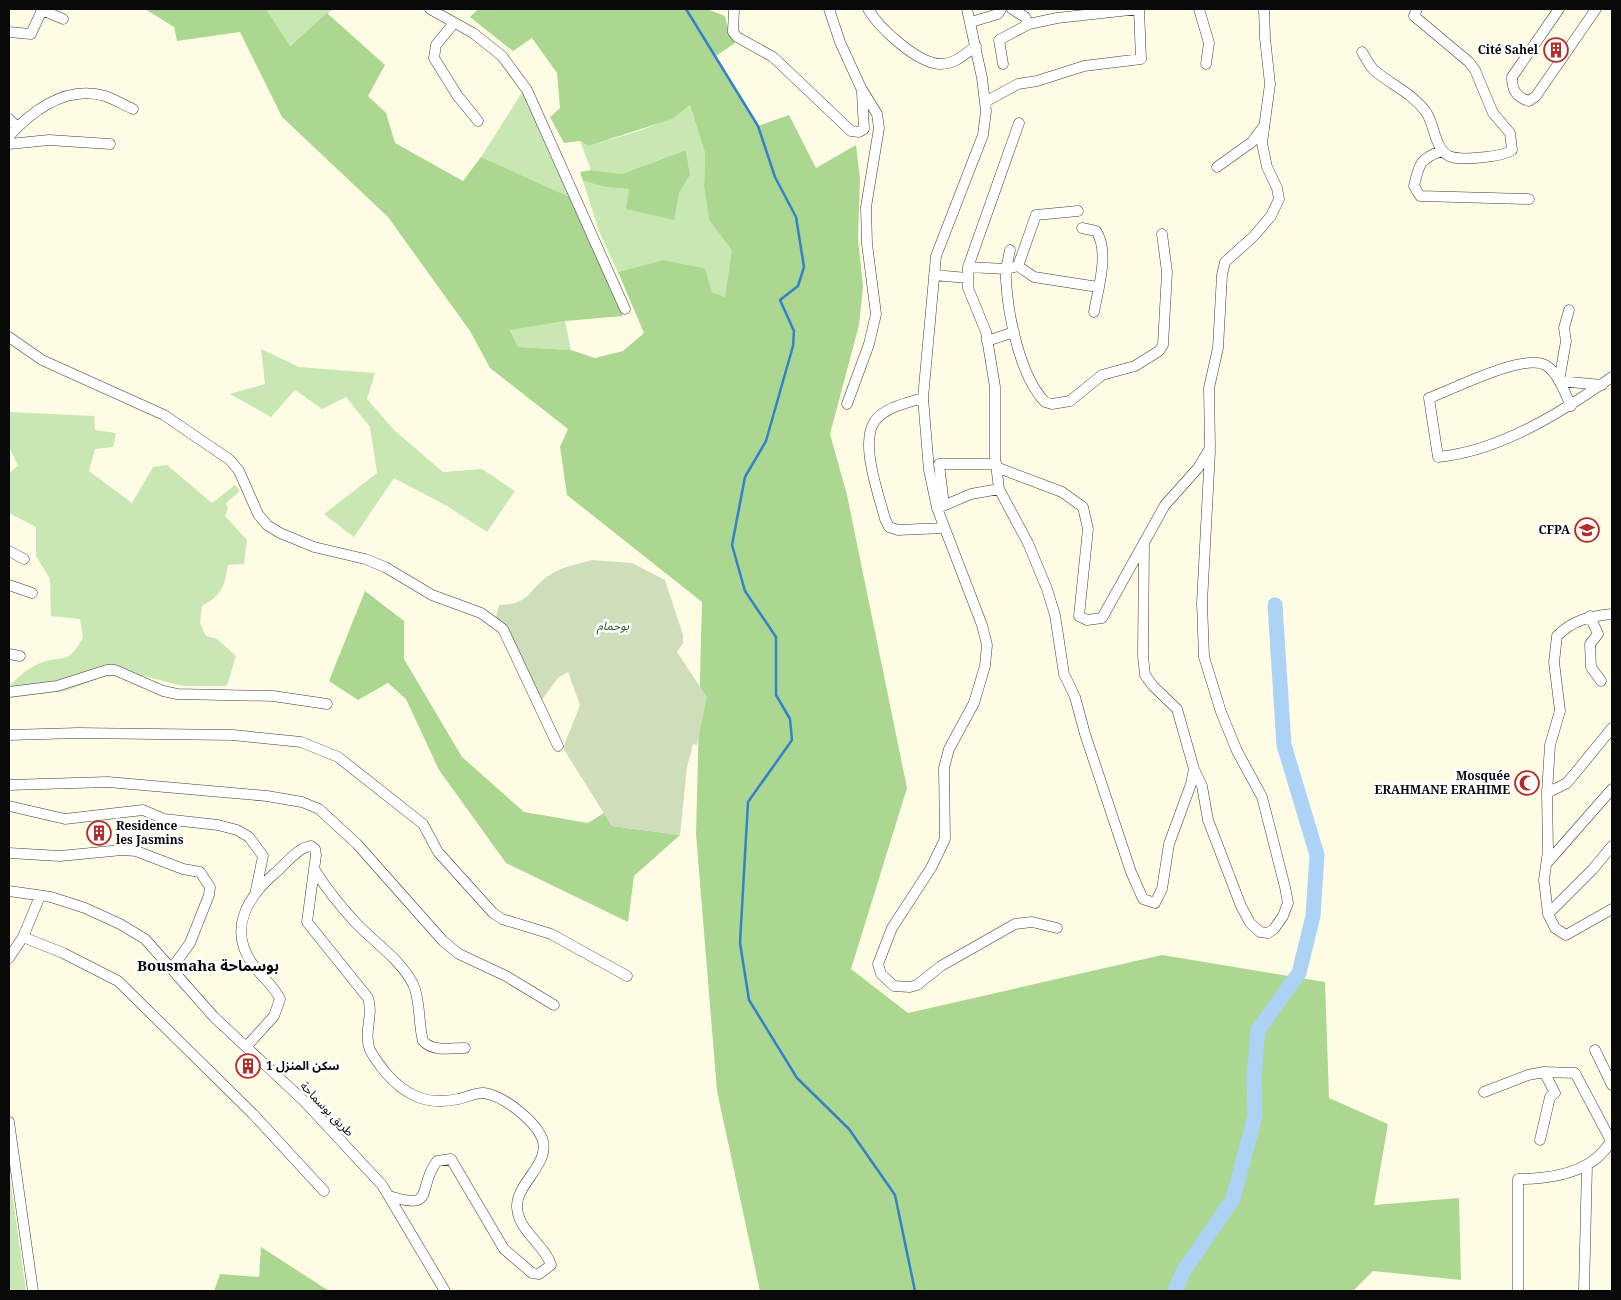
<svg xmlns="http://www.w3.org/2000/svg" width="1621" height="1300" viewBox="0 0 1621 1300" font-family="'Noto Serif','Noto Sans Arabic',serif">
<style>
.green{fill:#c9e7b2}
.forest{fill:#abd791}
.cemetery{fill:#cfdeba}
.lines{fill:none;stroke-linecap:round;stroke-linejoin:round}
.stream{stroke:#3481ca;stroke-width:2.5}
.river{stroke:#acd3f5;stroke-width:15}
.minor-casing{stroke:#3c3c3c;stroke-width:11}
.minor{stroke:#fff;stroke-width:10}
.labels{text-anchor:middle;stroke-width:5;stroke-linejoin:round;paint-order:stroke}
.poi-label{font-size:12px;font-weight:bold;fill:#090909;stroke:#fff;text-anchor:end}
.park-label{font-size:12px;font-style:italic;fill:#245f1c;stroke:#fff}
.street-label{font-size:12px;fill:#090909;stroke:#fff}
.quarter-label{font-size:15px;font-weight:bold;fill:#090909;stroke:#fff}
</style>
<rect width="100%" height="100%" fill="#fffce6"/>
<path class="green" d="M266,9H333L289,46Z
M523,91L572,198L481,157Z
M690,105L705,153L704,186L709,220L733,250L725,297L712,292L705,268L663,260L618,272L600,234L583,181L605,187L679,193L690,175L686,150L622,174L591,170L580,141L588,146C624,135 660,128 690,105Z
M565,321L571,350L518,347L510,329Z
M261,349L299,367L375,373L367,399L394,430L443,472L482,469L515,491L487,532L447,506L394,478L354,537L324,514L377,473L370,427L346,397L322,409L295,390L271,417L230,394L265,384Z
M9,412L94,416L95,430L116,433L113,447L95,449L89,471L132,503L153,467L167,465L212,503L235,485L240,491L226,503L228,509L225,516L247,540L244,564L228,565C224,587 223,594 202,606L200,623L206,636L217,639L236,656L227,686H183L144,676L121,675L103,677L66,691L9,698V686C17,678 27,669 38,664C62,653 66,668 83,638L80,619L51,616L50,579L36,556V527L9,513V473L18,466L9,447Z
M9,1171L26,1291H9Z"/>
<path class="forest" d="M145,9H266L290,46L327,13L385,65L368,96L386,113L395,143L463,181L481,157L572,198L623,316L565,321L510,330L518,347L571,350L595,358L623,351L644,333L618,272L663,260L705,268L712,292L725,297L732,250L709,220L704,186L705,153L690,105L672,119L588,146L580,141L564,143L550,117L560,108L557,73L532,38L513,51L470,17L478,9H707L725,16L729,32L735,43L716,56L758,126L789,115L816,168L856,145L860,179L858,239L863,287L859,325L830,434L847,495L907,788L851,969L908,1013L1162,955L1325,982L1329,1098L1388,1124L1374,1205L1459,1198L1461,1280L1373,1271L1353,1291H760L717,1091L696,834L702,602L567,495L560,447L568,429L490,368L470,331L388,217L282,117L240,32L177,41L174,27Z
M686,150L690,175L679,193L674,220L626,209L629,189L605,187L583,181L580,172L591,170L622,174Z
M365,591L404,621V659L462,757L524,812L588,823L604,813L612,826L680,835L634,876L628,922L506,863L439,770L406,699L388,683L358,700L329,681Z
M261,1247L329,1291H214L220,1274L259,1277Z"/>
<path class="cemetery" d="M592,560L632,563L665,580L683,635V643L677,652L707,697L697,745L693,744L687,767L680,835L612,826L563,748L580,705L568,672L558,678L541,701L510,635L496,617L499,605C531,604 528,590 548,576C560,567 578,564 592,560Z"/>
<g class="lines">
<path class="stream" d="M686,9L758,126L775,177L796,217L804,267L798,286L780,300L794,331L793,346L766,441L745,477L732,545L745,591L776,637V695L790,719L792,740L748,802L740,943L749,1000L797,1078L849,1129L895,1195L915,1291"/>
<path class="river" d="M1175,1291L1183,1272L1233,1199L1255,1116L1254,1076L1258,1030L1299,973L1313,916L1317,855L1284,745L1275,605"/>
<g class="minor-casing">
<path id="minor" d="M430,9L473,33L502,56L527,90L625,309
M734,9L733,32L737,37L773,57L851,131L859,132L864,129L862,93
M829,9L840,42L861,88L877,114L879,128L866,207L867,244L876,314L869,344L847,404
M868,9C879,28 918,64 941,64C955,64 965,54 976,46
M967,9L982,78L986,111L983,135L936,256L923,398L929,470L937,508L982,625L987,645L985,666L974,703L949,749L944,768L945,839L931,868L892,928L878,964L881,974L894,986L910,987L917,985L941,966L1015,924L1032,922L1057,928
M1012,9L1025,17L1029,24L1057,18L1139,9
M1199,9L1209,43L1206,64
M1559,9L1512,77C1512,90 1516,97 1529,101L1536,96L1596,9
M971,22L998,14L1001,9
M454,23L436,45L434,58L457,95L478,121
M9,32L31,34L42,10L63,19
M1362,52C1366,58 1370,67 1375,71C1392,85 1413,94 1426,112C1435,125 1434,148 1449,156C1459,161 1503,157 1512,150L1510,133L1493,113L1475,70L1469,62L1414,16L1417,9
M1003,64L999,40L1029,24
M985,102L1018,84L1037,81L1084,66L1141,59L1139,9
M9,119L17,127
M1019,123L968,267V288L986,332L995,387V456L999,489L1028,543L1047,589L1055,615L1064,674L1075,697L1085,734L1131,872L1143,899L1155,903L1162,889L1169,844L1191,784L1194,769L1177,709L1153,686L1145,675L1143,656L1144,542
M9,136C33,110 67,85 105,96C114,99 124,105 133,109
M9,144L49,140L110,144
M1441,151C1420,159 1419,164 1414,186L1420,196L1529,199
M1217,167L1252,142L1263,127
M1082,228L1096,231C1110,251 1098,289 1094,312
M1010,250C1008,260 1005,270 1006,280C1008,316 1020,376 1045,402L1052,404L1070,401L1102,375L1135,366L1159,351L1163,345L1167,272L1162,234
M1018,266L1036,215L1078,211
M968,267L1006,269L1018,266L1034,277L1098,287
M934,275L967,278
M1569,310L1564,328L1566,341L1559,381L1602,385
M9,337L42,360L164,415L230,460L239,471L258,514L267,525L280,533L314,547L365,559L385,567L432,595L481,613L503,629L558,746
M987,341L1014,332
M923,398C907,403 885,407 875,421C859,442 879,495 885,519L889,527L898,530L944,528
M1571,406C1565,393 1559,375 1547,366C1526,351 1452,390 1429,398L1438,457C1500,451 1562,412 1612,377
M996,467L1062,492L1083,507L1088,529L1079,616L1087,620L1102,618L1165,505L1198,468L1210,448L1209,388L1218,348L1222,275L1225,262L1254,236L1271,216L1279,199L1277,188L1267,167L1262,143L1270,84L1265,38L1264,9
M944,505L939,464H996
M938,508L971,494L999,489
M9,551L24,559
M9,585L32,593
M1612,614C1590,616 1573,620 1557,636L1554,662L1560,711L1550,745L1547,793L1548,851L1544,880L1548,914L1555,928L1566,935L1612,909
M1590,616L1598,634L1590,644L1591,667L1601,681
M9,654L20,656
M9,692L57,686L107,670H115L163,691L177,694L273,696L327,704
M9,735L78,733L233,735L301,742L338,757L423,824L438,852L493,913L502,919L551,934L627,976
M1194,769L1202,786L1208,820L1241,906L1250,923L1260,932L1268,933L1274,929L1283,916L1288,903L1285,887L1262,797L1237,751L1221,712L1204,657L1202,603L1210,451
M9,785L108,782L267,796L302,802L319,809L357,844L443,941L459,954L506,976L554,1005
M1547,793L1567,783L1612,728
M9,806L65,819L143,810L164,819L218,825L237,830L249,837L263,856L256,890
M9,853L60,856L122,850L136,851L183,869L200,872L210,887L209,895L190,943L172,968
M1547,863L1612,789
M314,869C326,888 340,906 356,923C375,943 400,959 413,984C421,1001 418,1023 423,1041C433,1052 451,1048 465,1048
M9,891L51,897L85,908L120,924L145,939L214,1017L304,1101L382,1185L445,1291
M1548,914L1593,869L1612,846
M23,937L63,953L118,981L253,1114L324,1191
M9,958L23,937L40,896
M246,1047L274,1016L280,999C274,986 262,977 254,966C228,932 245,899 275,873C285,865 298,847 311,846L315,849L316,855L307,922L368,998C374,1015 363,1033 370,1050C374,1058 380,1065 385,1072C405,1095 426,1106 458,1099C466,1098 475,1092 484,1093C504,1096 534,1120 542,1138C552,1163 516,1183 517,1207C518,1231 545,1245 551,1265L539,1274L532,1273L504,1249L451,1159L437,1161C416,1189 437,1211 389,1196
M1595,1050L1612,1085
M1484,1092L1528,1075L1544,1072L1575,1073L1611,1141C1593,1173 1552,1179 1518,1179V1291
M9,1122L33,1291
M1540,1140L1550,1097L1555,1093L1544,1072
M1584,1291L1587,1165"/>
</g>
<use href="#minor" class="minor"/>
</g>
<defs>
<g id="building-ring" transform="scale(1.25)"><circle r="9.5" fill="#fff" stroke="#b62b25" stroke-width="1.5"/><path d="M-4-6H4V6H1V3H-1V6H-4ZM-2.5-4.3h1.7v1.8h-1.7ZM.8-4.3h1.7v1.8H.8ZM-2.5-1h1.7V.8h-1.7ZM.8-1h1.7V.8H.8Z" fill="#b62b25"/></g>
<g id="university-ring" transform="scale(1.25)"><circle r="9.5" fill="#fff" stroke="#b62b25" stroke-width="1.5"/><path d="M0-5L7-2L0 1L-7-2ZM-4 1L0 2.5L4 1V4Q0 6-4 4Z" fill="#b62b25"/></g>
<g id="mosque-ring" transform="scale(1.25)"><circle r="9.5" fill="#fff" stroke="#b62b25" stroke-width="1.5"/><path d="M3.5-4.9A6 6 0 1 0 3.5 4.9A5 5 0 1 1 3.5-4.9Z" fill="#b62b25"/></g>
</defs>
<g fill-rule="evenodd">
<use href="#building-ring" x="1556" y="50"/>
<use href="#university-ring" x="1587" y="530"/>
<use href="#mosque-ring" x="1527" y="783"/>
<use href="#building-ring" x="99" y="833"/>
<use href="#building-ring" x="248" y="1066"/>
</g>
<g class="labels">
<g class="poi-label">
<text x="1538" y="54">Cité Sahel</text>
<text x="1570" y="534">CFPA</text>
<text x="1510" y="780">Mosquée<tspan x="1510" dy="14">ERAHMANE ERAHIME</tspan></text>
<text x="116" y="830" text-anchor="start">Residence<tspan x="116" dy="14">les Jasmins</tspan></text>
<text x="266" y="1070" text-anchor="start">سكن المنزل 1</text>
</g>
<g class="park-label">
<text x="613" y="630">بوحمام</text>
</g>
<g class="street-label">
<text transform="translate(327 1109) rotate(46)" y="4">طريق بوسماحة</text>
</g>
<g class="quarter-label">
<text x="208" y="971">Bousmaha بوسماحة</text>
</g>
</g>
<rect width="1621" height="1300" fill="none" stroke="#090909" stroke-width="20"/>
</svg>
